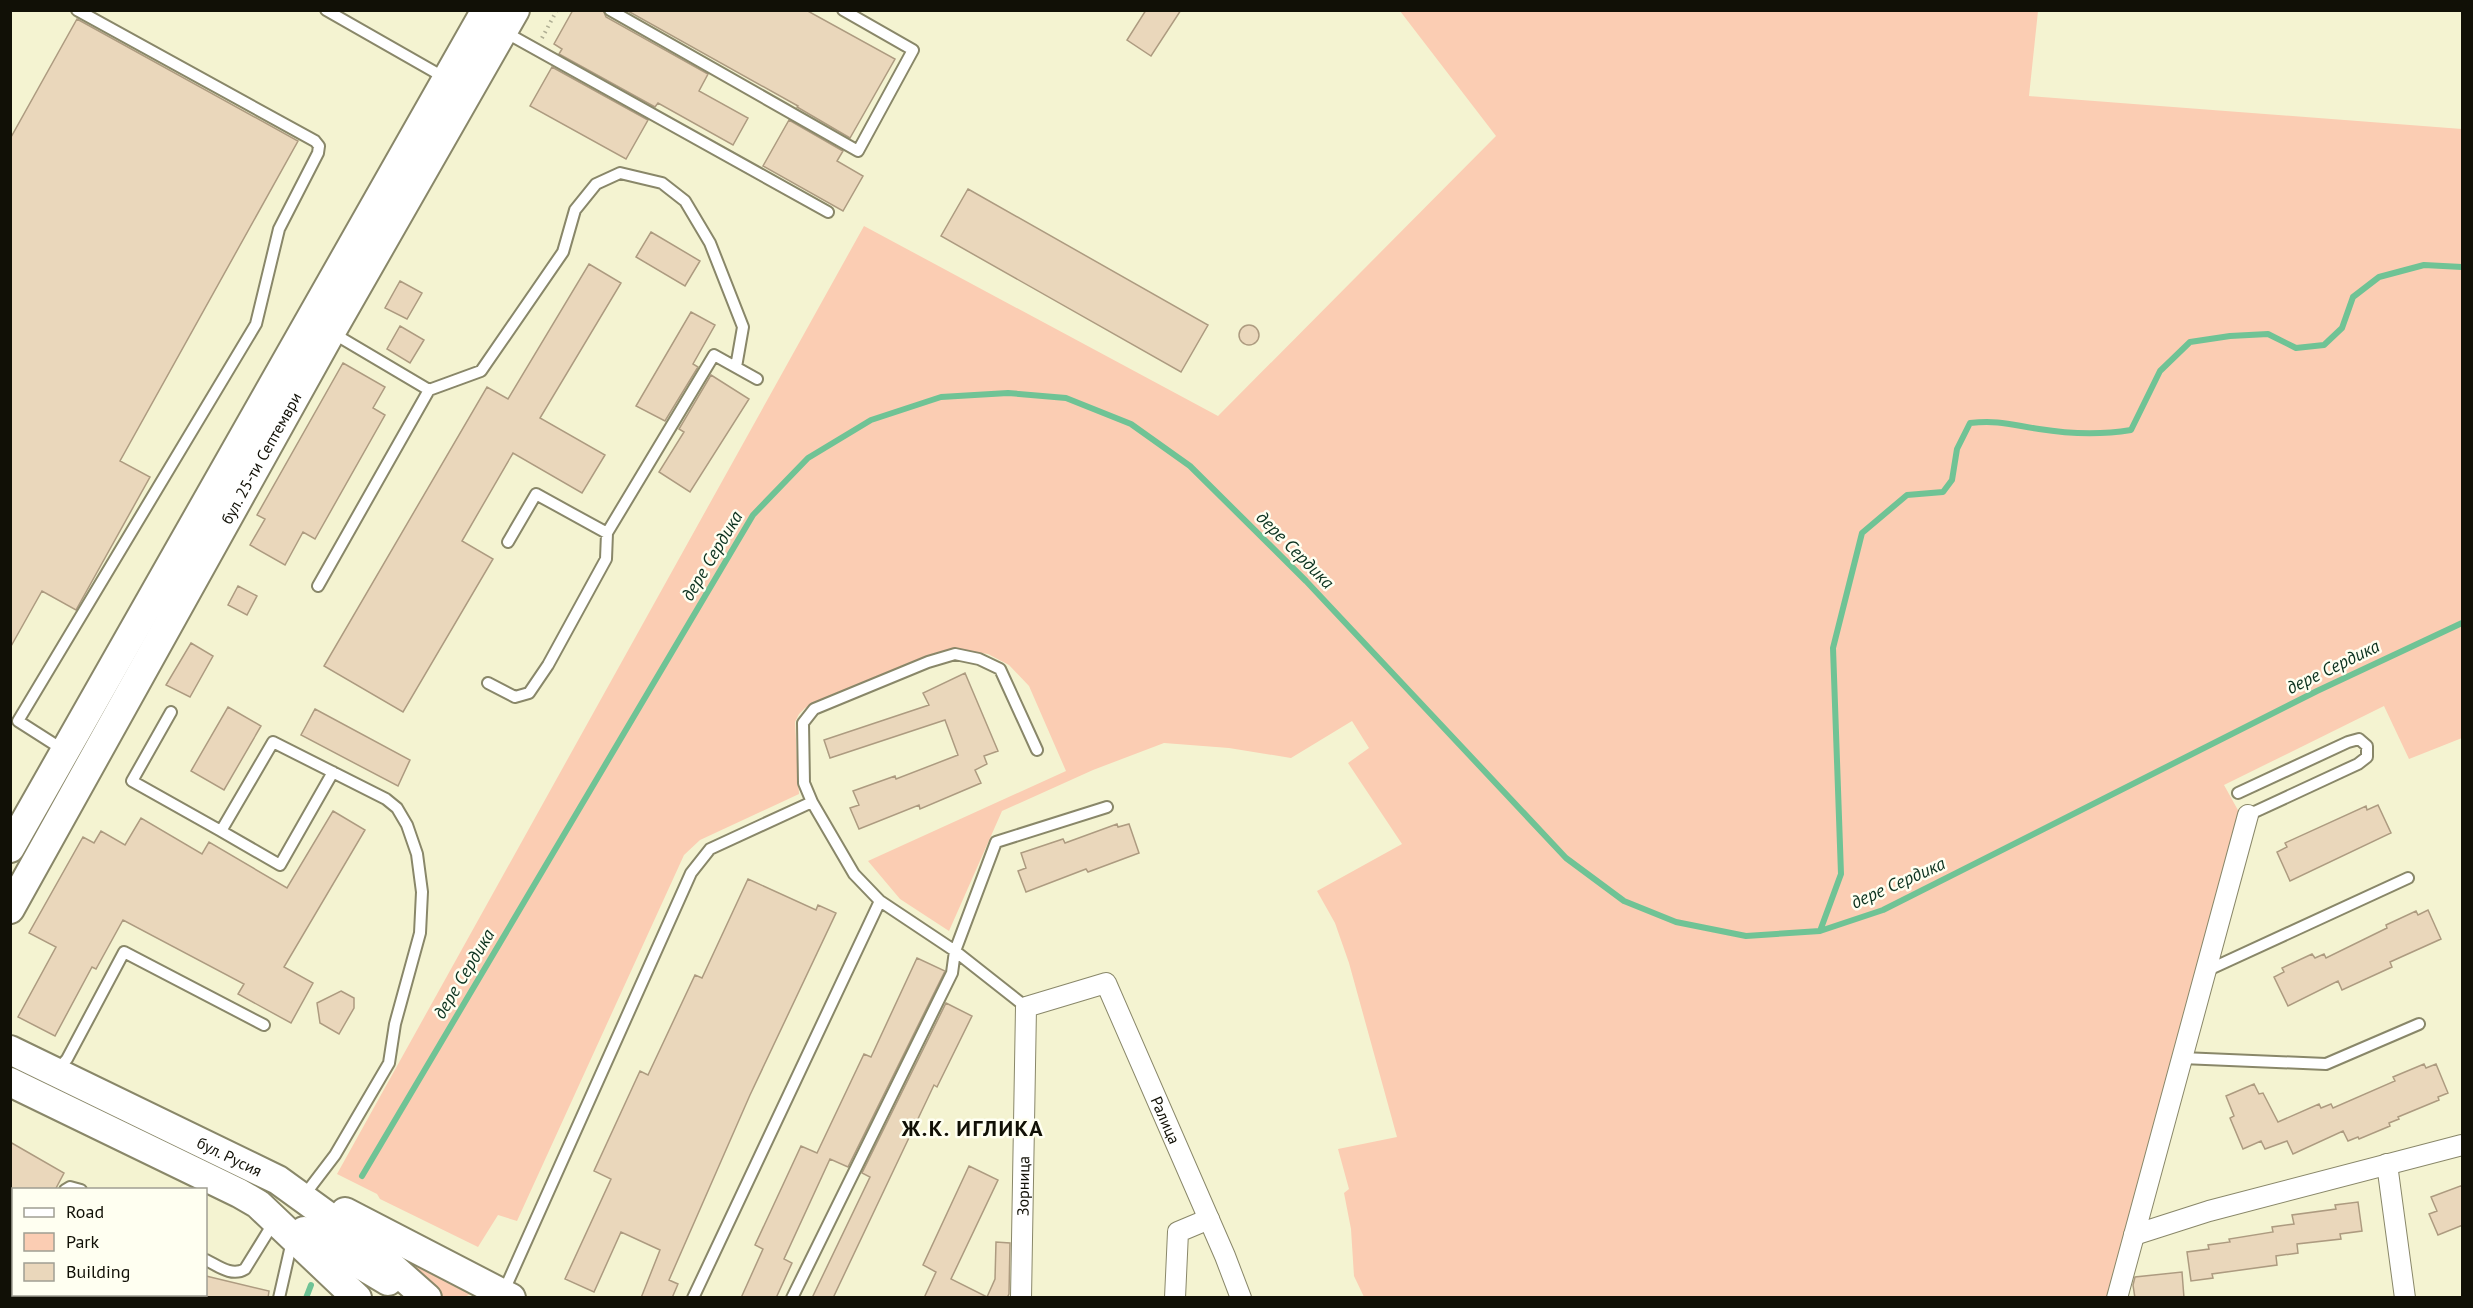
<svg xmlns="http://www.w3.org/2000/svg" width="2473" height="1308" viewBox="0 0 2473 1308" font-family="'PT Sans',sans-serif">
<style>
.green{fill:#fbcdb3}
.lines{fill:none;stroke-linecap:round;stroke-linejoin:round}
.stream{stroke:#6fc395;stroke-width:6}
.building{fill:#ead7bb;stroke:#ad9b80;stroke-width:1.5}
.lane-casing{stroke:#898769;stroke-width:14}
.street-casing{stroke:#898769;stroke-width:22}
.secondary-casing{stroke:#898769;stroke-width:32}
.path{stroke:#afae93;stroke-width:4;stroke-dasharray:1.5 4.5;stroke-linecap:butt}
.lane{stroke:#fff;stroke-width:10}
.street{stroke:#fff;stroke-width:20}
.secondary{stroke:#fff;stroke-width:28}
.labels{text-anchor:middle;stroke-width:5;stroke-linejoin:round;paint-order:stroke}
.street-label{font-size:16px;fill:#111006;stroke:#fffff1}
.water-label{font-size:18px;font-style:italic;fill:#0c321f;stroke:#fffff1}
.district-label{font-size:22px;font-weight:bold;letter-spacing:1.5px;fill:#111006;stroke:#fffff1}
</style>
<rect width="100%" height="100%" fill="#f4f3d1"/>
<path class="green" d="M1400,11H2038L2029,96L2462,129V738L2409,759L2384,706L2224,785L2239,812L2108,1297H1364L1354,1276L1351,1229L1344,1193L1349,1189L1338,1149L1397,1137L1349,963L1335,923L1317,891L1402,844L1348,763L1369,748L1352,721L1291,758L1229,748L1164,743L1093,770L1002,811L949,931L900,899L868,861L1066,771L1029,686L1009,665L988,654L955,649L927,657L805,708L799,714L795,722L799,794L700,840L684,855L517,1221L498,1215L478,1247L380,1199L377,1194L337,1174L864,226L1218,416L1496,136Z
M364,1231L484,1292L471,1294L464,1297H443Z"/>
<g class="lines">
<path class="stream" d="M1820,931L1841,874L1833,648L1862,533L1907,495L1943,492L1952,480L1957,449L1970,423C1999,420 2012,425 2039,429C2070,434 2100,435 2131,430L2160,371L2190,342L2230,336L2268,334L2296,348L2324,345L2342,328L2353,297L2379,277L2424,265L2462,267
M362,1176L753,515L808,458L871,420L941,397L1008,393L1066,398L1131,424L1190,466L1306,581L1566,858L1624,901L1676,922L1746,936L1820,931L1883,910L2317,691L2462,623
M306,1298L311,1285"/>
</g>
<path class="building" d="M573,10H603L606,17L708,74L699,91L748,118L733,145L658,103L655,107L559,54L562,49L554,44Z
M626,10H806L895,59L850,138L797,107L798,106Z
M1146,10H1181L1151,56L1127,40Z
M77,19L298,141L120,461L150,477L76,610L42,591L10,648V139Z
M552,67L648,120L626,159L530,106Z
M789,120L843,151L837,161L863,176L843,211L763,166Z
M968,189L1208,325L1181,372L941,236Z
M651,232L700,261L685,286L636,257Z
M589,264L621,283L540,418L605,455L582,493L513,453L462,541L493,559L403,712L324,666L487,387L508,399Z
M400,281L422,293L407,319L385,308Z
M691,312L715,325L693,364L698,367L665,421L636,406Z
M1239 335a10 10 0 1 1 20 0a10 10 0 1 1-20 0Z
M400,326L424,340L410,363L387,349Z
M343,363L385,387L373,408L385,415L315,539L303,532L285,565L250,545L265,519L257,515Z
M711,375L749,399L690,492L659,472L684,432L679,429Z
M238,586L257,596L247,615L228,605Z
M191,643L213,656L190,697L166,685Z
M965,673L998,751L984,756L987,764L975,770L981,783L920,809L919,805L859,829L850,808L859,805L853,791L895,776L896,779L958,755L945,720L830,758L824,740L929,705L923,693Z
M228,707L261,726L224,790L191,771Z
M315,709L410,760L398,786L301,735Z
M2378,805L2391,833L2290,881L2277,852L2287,847L2285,843L2366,806L2367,810Z
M333,811L365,830L284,967L313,983L291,1023L238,994L244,984L123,920L96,969L92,967L55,1036L18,1017L56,947L29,933L83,837L94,843L101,831L125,845L141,818L202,854L209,842L287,888Z
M1117,824L1118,827L1129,824L1139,853L1088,872L1086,869L1026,892L1018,871L1026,868L1021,853L1063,839L1065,843Z
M748,879L816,910L818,905L836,913L750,1095L669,1280L678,1284L672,1298H641L660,1250L621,1232L594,1292L565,1279L611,1179L594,1171L640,1071L648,1075L695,975L702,978Z
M2428,910L2441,939L2390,962L2392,967L2342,990L2338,981L2288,1006L2274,977L2284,972L2282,968L2312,954L2315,958L2324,954L2326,958L2387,928L2386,925L2416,911L2418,915Z
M917,958L945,971L848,1167L830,1159L784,1259L792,1263L776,1298H741L763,1249L755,1245L801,1146L817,1153L864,1054L871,1057Z
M341,991L354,998V1008L339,1034L320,1023L317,1003Z
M946,1003L972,1016L937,1087L934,1085L833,1298H812L870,1177L862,1173Z
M2424,1064L2426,1068L2436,1064L2448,1093L2438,1097L2439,1100L2398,1117L2399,1119L2389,1123L2390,1126L2359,1139L2358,1137L2348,1141L2343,1131L2293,1154L2287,1141L2265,1149L2261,1141L2243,1149L2230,1118L2234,1116L2226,1096L2254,1084L2259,1094L2263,1093L2278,1122L2319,1104L2321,1108L2331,1104L2333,1108L2395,1081L2393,1077Z
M10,1142L64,1173L55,1190H10Z
M969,1166L998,1180L951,1279L987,1297L995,1279L996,1242L1010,1243L1009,1294L1007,1298H924L936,1272L923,1265Z
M2463,1185V1225L2438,1235L2429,1214L2437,1211L2431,1197Z
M2358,1202L2362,1231L2340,1234L2341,1239L2297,1244L2298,1253L2276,1256L2277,1265L2212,1274L2213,1278L2191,1281L2187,1252L2209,1249L2208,1245L2230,1242L2229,1239L2273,1232L2272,1227L2294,1224L2292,1215L2336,1209L2335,1205Z
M2182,1272L2184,1298H2135L2133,1285L2135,1277Z
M206,1276L269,1291L268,1298H206Z"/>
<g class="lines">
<g class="lane-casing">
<path id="lane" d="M326,10L447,79
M610,10L858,151L913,50L843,10
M503,31L828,212
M429,390L481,371L563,252L575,210L596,184L620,173L662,183L685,201L710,243L743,327L736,367
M607,533L714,355L757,379
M318,586L429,390L331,332
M488,683L515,697L529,693L548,665L606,559L607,533L536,494L508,542
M171,712L132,781L221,831L273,742L386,799L397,808L407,825L417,854L422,892L420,933L395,1024L389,1063L335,1155L306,1193
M65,751L18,721L256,324L279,229L318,153L319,146L315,141L77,10
M2238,793L2348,742L2359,739L2367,746V757L2358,764L2248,815
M221,831L280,865L333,772
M2206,971L2408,878
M1026,1007L955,951L880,901L854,874L812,802L804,783L803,723L814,709L928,662L955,654L979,659L1000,669L1037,750
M2182,1058L2326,1064L2419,1024
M57,1070L67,1059L124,952L264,1025
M65,1190L70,1187L81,1190
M206,1260C218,1266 232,1277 245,1269L274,1222
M10,1281L14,1275
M503,1293L691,873L710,849L812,802
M75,1294L80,1298
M129,1298L130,1294
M279,1298L292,1241
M693,1298L880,901
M792,1298L952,973L955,951L996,842L1107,807"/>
</g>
<g class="street-casing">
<g id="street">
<path d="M2387,1164L2405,1298"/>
<path d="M2134,1235L2209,1211L2462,1145"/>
<path id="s1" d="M1021,1298L1026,1007L1106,983L1225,1256L1241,1298"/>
<path d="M1175,1298L1178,1232L1209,1219"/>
<path d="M2117,1298L2248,815"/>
</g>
</g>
<g class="secondary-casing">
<g id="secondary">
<path d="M10,848L486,10"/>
<path id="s2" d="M10,909L331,332L515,10"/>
<path id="s3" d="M10,1050L278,1180L365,1243L427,1298"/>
<path d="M10,1082L239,1193L258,1204L357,1298"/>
<path d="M345,1212L511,1298"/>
<path d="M304,1231L388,1281"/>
</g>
</g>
<path class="path" d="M542,38L557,10"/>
<use href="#lane" class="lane"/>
<use href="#street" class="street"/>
<use href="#secondary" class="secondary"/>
</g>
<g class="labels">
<g class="street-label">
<text dy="6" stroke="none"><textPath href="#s2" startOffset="516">бул. 25-ти Септември</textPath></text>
<text dy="6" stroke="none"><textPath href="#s1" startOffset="524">Ралица</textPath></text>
<text dy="6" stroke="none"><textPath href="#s3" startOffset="244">бул. Русия</textPath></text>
<text dy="6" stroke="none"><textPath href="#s1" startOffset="112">Зорница</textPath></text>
</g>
<g class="water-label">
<text transform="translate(1295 550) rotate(45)" y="6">дере Сердика</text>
<text transform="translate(712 556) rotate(-59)" y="6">дере Сердика</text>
<text transform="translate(2333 667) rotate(-26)" y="6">дере Сердика</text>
<text transform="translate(1898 883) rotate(-24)" y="6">дере Сердика</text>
<text transform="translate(464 974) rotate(-59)" y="6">дере Сердика</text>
</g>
<g class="district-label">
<text x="973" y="1136">Ж.К. ИГЛИКА</text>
</g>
</g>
<rect width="2473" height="1308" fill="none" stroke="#111006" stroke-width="24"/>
<rect x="12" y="1188" width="195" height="108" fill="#fffff1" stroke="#a09f93" stroke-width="1.5"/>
<rect x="24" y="1208" width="30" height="9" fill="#ffffff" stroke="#a09f93" stroke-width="1.5"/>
<text x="66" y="1218" font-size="18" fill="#111006">Road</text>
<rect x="24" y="1233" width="30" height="18" fill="#fbcdb3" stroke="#a09f93" stroke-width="1.5"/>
<text x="66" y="1248" font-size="18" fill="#111006">Park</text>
<rect x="24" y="1263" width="30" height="18" fill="#ead7bb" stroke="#a09f93" stroke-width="1.5"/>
<text x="66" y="1278" font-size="18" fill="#111006">Building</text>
</svg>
